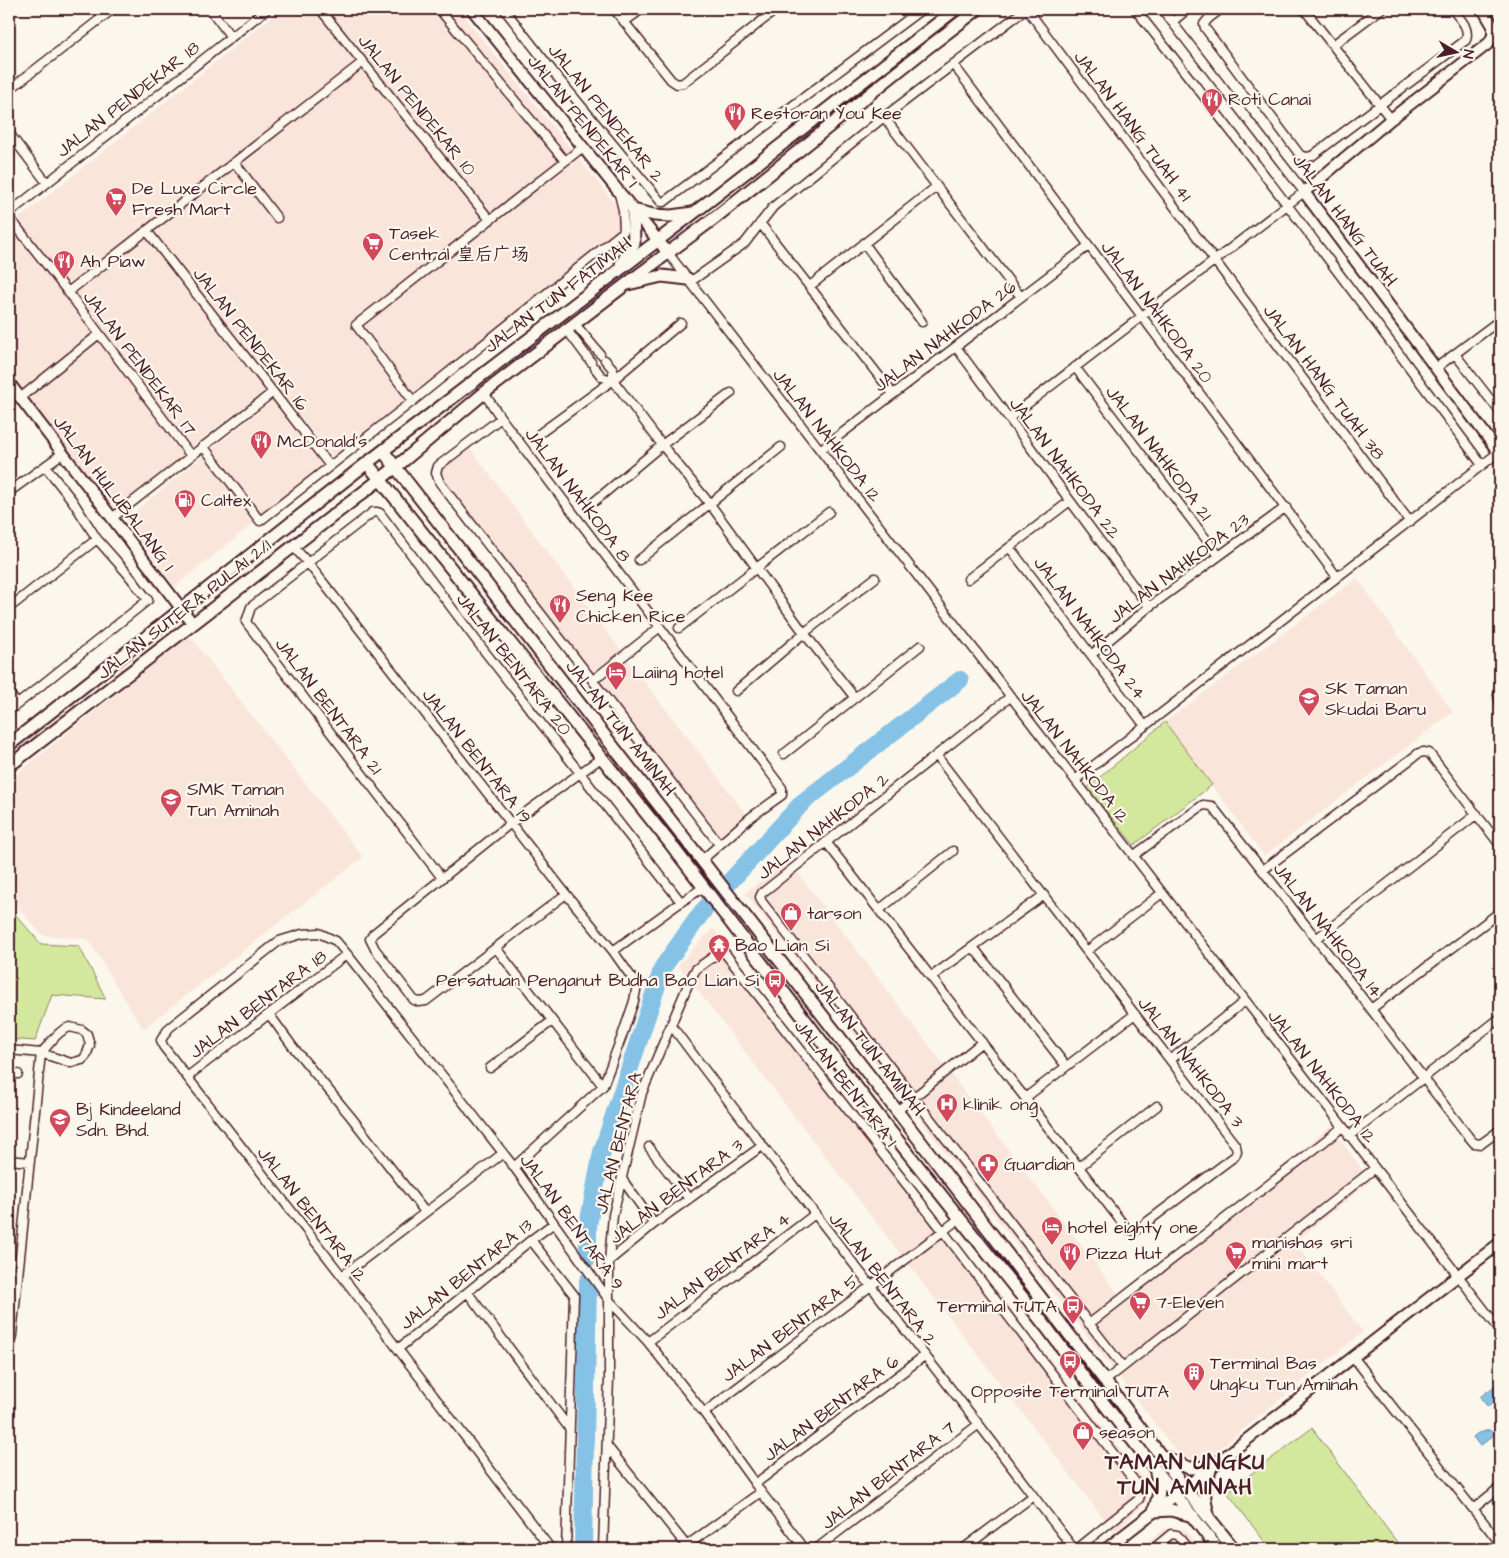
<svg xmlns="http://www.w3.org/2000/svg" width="1509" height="1558" viewBox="0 0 1509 1558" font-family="'Architects Daughter','LXGW WenKai TC',sans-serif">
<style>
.built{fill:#fae5da}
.green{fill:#d3e89c;stroke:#8e8464}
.water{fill:#86c2e6;stroke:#6e819b}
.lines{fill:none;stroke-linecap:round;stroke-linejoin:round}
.river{stroke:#86c2e6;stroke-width:18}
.minor-casing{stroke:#4a1f2b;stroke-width:11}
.tertiary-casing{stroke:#4a1f2b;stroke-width:14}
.secondary-casing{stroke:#4a1f2b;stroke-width:15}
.minor{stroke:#fbf7ec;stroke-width:8}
.tertiary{stroke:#fbf7ec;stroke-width:10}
.secondary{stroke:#fbf7ec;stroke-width:11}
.labels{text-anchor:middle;stroke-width:4.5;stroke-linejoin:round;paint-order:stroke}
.street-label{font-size:18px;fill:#4a1f2b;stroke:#fbf7ec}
.poi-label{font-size:18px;fill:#4a1f2b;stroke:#fbf7ec;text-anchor:start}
.district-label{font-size:22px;font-weight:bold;letter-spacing:1px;fill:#4a1f2b;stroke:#fbf7ec}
</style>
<rect width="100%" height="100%" fill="#fbf7ec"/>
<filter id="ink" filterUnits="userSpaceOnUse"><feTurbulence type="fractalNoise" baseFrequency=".02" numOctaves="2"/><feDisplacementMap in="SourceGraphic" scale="10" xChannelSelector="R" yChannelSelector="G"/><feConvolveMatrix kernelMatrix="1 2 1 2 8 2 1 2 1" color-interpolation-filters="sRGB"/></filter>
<g filter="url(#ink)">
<path class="built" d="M282,9H458L629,221L625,237L340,465L273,385L191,447L17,220Z
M9,223L186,455L115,511L9,375Z
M274,399L325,465L175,587L125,519Z
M469,447L628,660L747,815L720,839L591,671L444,482L440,473L441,468Z
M1357,578L1453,712L1264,856L1165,722Z
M189,635L363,857L143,1029L88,939L42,935L9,897V780Z
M788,860L1125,1303L1330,1126L1371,1181L1295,1242L1363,1332L1204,1461L1180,1456L745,893Z
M713,928L1145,1481L1147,1501L1115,1533L678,965Z
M1164,1529H1185L1200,1549H1139Z"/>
<path class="green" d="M1165,722L1212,785L1134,845L1087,788Z
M9,907L41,944L79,946L106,999L52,995L35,1041L9,1039Z
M1312,1428L1402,1549H1270L1227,1492Z"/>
<path class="water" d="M1500,1382V1398L1488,1407L1480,1397Z
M1490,1430L1494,1435L1480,1446L1473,1437L1478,1433Z"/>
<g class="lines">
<path class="river" d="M588,1258V1225L602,1152L663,967L702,912L803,802L960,680
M583,1549L588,1281"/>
<g class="minor-casing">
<path id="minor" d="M210,9L231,37
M320,9L490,220
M439,9L565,161
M504,9L558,78L661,202H664L922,9
M614,9L671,80L677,84L683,83L777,9
M904,9L910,17
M1027,9L1410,522
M1135,9C1254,158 1368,312 1482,465
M1221,9L1209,18L1204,24L1205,28L1300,155L1307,157L1312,156L1466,40C1470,27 1460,19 1452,9
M1304,9L1391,119
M624,22L642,9
M1172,22L1188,9
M1333,45L1381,9
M953,64L1337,577
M9,90L113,9
M884,117L1021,297
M9,133L47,183
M235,163L277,218
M9,213L267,9
M9,217L68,292L191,456
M760,223L893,394
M147,231L273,392L330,466
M864,243L922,322
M668,253L1500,1330
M690,282L745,243L773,207L832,159L884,117L1026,9
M810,286L936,187
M68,292L363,62
M575,324L600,354
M567,330L591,362
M956,347L1149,607
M1455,354L1500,412
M605,360L613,369V380L662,445L710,504L804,633L855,698
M1075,367L1219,556
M595,368L602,377L613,380
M1436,368L1500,320
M484,393L501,418L782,788V795L751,817L702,860
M20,398L99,334
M413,401L356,325L583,147
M501,418L438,466L436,473L440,483L719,844
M1009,418L1304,192L1162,9
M539,434L613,380L681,323
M203,446L260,521L413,401L624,231L623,210L619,194
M820,450L1088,246
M9,492L63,453
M595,501L662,445L731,393
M112,518L273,392
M293,546L308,563L566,894L613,951L637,985L634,1001L622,1036L603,1086L514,1167
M1010,548L1145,726
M639,560L781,447
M968,579L1070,501
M9,608L97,539
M679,628L829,512
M1091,655L1149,607L1286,507
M593,680L660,627
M1500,688L1498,695L1500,703
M736,691L804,633L875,578
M9,693L17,704
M1010,697L762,893L760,897L762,902L1123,1367
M9,711L148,600L127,573L97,539L72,500L45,466
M784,754L920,646
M1075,780L1499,452
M826,842L1127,1229L1135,1231L1235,1156L1237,1151L1236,1146L936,755
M1133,856L1203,805L1212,806L1344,974L1468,1136L1474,1143L1481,1144L1500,1130
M1263,870L1419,753L1424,752L1429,753L1500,845
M442,878L246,622L251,607L373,512H377L380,513L482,648L681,902
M566,894L426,1001L419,1002L414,1000L375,949L370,939L373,934L511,823L601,758
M879,910L953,851
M1316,939L1477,814
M973,947L1066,1066
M496,948L603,1086
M613,951L681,902L704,887
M1087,951L1162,893
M931,977L1044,895
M1371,1009L1500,912
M269,1014L293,1047L351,1117L425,1212
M671,1025C772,1160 876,1293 980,1426C1012,1467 1042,1508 1074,1549
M70,1027L82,1030L87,1034L90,1045L86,1056L82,1060L71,1063L41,1053C50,1044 58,1030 70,1027Z
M9,1050L41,1053L9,1364
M1170,1060L1245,1001
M490,1068L552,1021
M9,1073L18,1074
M187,1077L347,954
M1025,1098L1135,1014
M897,1111L982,1042
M1349,1136L1500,1018
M649,1147L689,1199
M9,1160L30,1162
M1079,1167L1157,1106
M622,1179L654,1224
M531,1240L574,1295L566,1549
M609,1261L654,1224L762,1146
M342,1276L502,1154
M468,1293L569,1428
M1089,1324L1343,1127
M648,1342L815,1214
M398,1349L531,1240L554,1223
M1354,1358L1500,1543
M1105,1381L1374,1169
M704,1413L943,1231L1139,1487L1140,1496L1139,1499L1077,1549
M607,1446L689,1549
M755,1484L924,1356
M1473,1509L1500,1487
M686,1546L761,1492
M551,1549L342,1276L163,1046L161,1040L169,1028L279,941L302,934L319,933L336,941L347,954L514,1167L609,1300L648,1342L704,1413L761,1492L805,1549
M603,1549L609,1378V1261L613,1215L642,1093L690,980L696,969L720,952H724L943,1231L960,1218
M816,1549L979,1424
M963,1549L1033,1496
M1153,1549L1171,1534L1177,1535L1188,1549"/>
</g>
<g class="tertiary-casing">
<path id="tertiary" d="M472,9L668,253
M1483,9L1493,26V36L1489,43L1391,119L1304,192L1500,454
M9,383L193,624
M1106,1549L1500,1243"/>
</g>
<g class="secondary-casing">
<path id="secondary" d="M621,264L634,244L633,210L654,215L671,216L693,213
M628,284L662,276L688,279
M383,451L897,1111L1105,1381L1184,1487L1234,1549
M367,463L669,842L884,1123L1047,1328L1094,1391L1218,1549
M9,745L367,463L695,212L956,9
M9,766L396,467L484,393L625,285L716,217L926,49L978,9
M1162,1456L1189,1468L1211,1467C1205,1487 1202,1493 1208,1514
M1156,1473C1161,1489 1159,1495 1154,1511L1171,1510L1193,1516"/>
</g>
<use href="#minor" class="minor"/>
<use href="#tertiary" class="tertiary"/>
<use href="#secondary" class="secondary"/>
</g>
</g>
<defs>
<g id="restaurant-pin" transform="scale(1.125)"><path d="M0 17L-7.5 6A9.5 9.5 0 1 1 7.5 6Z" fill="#d1495b" stroke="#fbf7ec"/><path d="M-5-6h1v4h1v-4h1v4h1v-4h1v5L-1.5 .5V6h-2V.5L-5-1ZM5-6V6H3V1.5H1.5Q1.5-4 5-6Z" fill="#fff"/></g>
<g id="supermarket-pin" transform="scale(1.125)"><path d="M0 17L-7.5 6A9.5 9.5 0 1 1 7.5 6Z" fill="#d1495b" stroke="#fbf7ec"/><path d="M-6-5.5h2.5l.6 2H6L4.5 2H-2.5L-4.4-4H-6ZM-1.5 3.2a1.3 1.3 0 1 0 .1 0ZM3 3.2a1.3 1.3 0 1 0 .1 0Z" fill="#fff"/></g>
<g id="fuel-pin" transform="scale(1.125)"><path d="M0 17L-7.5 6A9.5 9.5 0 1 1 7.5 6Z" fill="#d1495b" stroke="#fbf7ec"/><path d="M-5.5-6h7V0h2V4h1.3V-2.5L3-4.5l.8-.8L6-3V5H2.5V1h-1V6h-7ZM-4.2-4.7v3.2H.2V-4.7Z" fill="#fff"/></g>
<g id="hotel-pin" transform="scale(1.125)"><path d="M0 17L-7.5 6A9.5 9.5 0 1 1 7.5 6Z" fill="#d1495b" stroke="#fbf7ec"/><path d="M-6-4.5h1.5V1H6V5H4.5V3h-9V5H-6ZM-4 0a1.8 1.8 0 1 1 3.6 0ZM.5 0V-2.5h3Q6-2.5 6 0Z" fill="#fff"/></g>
<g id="school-pin" transform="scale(1.125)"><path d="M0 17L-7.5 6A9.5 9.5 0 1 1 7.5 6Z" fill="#d1495b" stroke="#fbf7ec"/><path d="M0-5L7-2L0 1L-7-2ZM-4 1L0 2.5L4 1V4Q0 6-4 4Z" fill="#fff"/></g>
<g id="shop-pin" transform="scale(1.125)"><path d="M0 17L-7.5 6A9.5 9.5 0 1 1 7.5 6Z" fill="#d1495b" stroke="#fbf7ec"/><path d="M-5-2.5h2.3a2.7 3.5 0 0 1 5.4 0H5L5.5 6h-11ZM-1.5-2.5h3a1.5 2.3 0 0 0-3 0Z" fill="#fff"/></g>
<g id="temple-pin" transform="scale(1.125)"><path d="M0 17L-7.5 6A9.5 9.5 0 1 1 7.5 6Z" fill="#d1495b" stroke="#fbf7ec"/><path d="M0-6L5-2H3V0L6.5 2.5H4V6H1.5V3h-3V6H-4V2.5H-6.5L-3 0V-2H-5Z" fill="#fff"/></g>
<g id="bus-pin" transform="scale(1.125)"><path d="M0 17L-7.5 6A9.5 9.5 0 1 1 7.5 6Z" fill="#d1495b" stroke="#fbf7ec"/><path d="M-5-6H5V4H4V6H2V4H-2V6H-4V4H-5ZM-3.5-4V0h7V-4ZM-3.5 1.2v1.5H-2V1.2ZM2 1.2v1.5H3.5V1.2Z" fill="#fff"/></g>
<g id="hospital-pin" transform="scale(1.125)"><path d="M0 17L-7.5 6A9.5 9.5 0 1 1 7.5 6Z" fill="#d1495b" stroke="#fbf7ec"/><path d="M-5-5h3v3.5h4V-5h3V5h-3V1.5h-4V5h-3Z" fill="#fff"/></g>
<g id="pharmacy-pin" transform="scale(1.125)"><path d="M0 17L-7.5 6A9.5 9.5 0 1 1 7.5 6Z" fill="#d1495b" stroke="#fbf7ec"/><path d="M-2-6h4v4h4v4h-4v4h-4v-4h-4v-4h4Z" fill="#fff"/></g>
<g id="building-pin" transform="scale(1.125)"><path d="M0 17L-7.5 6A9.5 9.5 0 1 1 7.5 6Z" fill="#d1495b" stroke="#fbf7ec"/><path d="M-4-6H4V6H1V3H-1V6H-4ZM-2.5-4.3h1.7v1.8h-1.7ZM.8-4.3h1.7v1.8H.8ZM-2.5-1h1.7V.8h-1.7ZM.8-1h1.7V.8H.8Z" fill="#fff"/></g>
</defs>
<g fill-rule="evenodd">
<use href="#restaurant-pin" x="1212" y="99"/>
<use href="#restaurant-pin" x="735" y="113"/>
<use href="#supermarket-pin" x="116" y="198"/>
<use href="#supermarket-pin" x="373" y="243"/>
<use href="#restaurant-pin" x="64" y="261"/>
<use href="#restaurant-pin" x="261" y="441"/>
<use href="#fuel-pin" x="185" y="500"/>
<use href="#restaurant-pin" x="560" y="605"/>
<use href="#hotel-pin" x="616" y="672"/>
<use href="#school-pin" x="1309" y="698"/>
<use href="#school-pin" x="171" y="799"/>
<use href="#shop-pin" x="791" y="913"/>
<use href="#temple-pin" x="719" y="945"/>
<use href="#bus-pin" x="775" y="980"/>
<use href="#hospital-pin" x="947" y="1104"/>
<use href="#school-pin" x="60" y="1119"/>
<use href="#pharmacy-pin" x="988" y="1164"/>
<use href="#hotel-pin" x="1052" y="1227"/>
<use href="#supermarket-pin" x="1236" y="1252"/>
<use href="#restaurant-pin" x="1070" y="1253"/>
<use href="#supermarket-pin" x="1140" y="1302"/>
<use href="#bus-pin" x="1073" y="1306"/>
<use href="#bus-pin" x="1070" y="1361"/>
<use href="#building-pin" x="1194" y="1373"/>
<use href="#shop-pin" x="1083" y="1432"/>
</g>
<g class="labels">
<g class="street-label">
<text transform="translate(128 99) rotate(-38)" y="6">JALAN PENDEKAR 18</text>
<text transform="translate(417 105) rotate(51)" y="6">JALAN PENDEKAR 10</text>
<text transform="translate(606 113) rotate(51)" y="6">JALAN PENDEKAR 2</text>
<text transform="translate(583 121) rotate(51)" y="6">JALAN PENDEKAR 1</text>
<text transform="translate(1133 126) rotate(53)" y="6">JALAN HANG TUAH 41</text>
<text transform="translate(1345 220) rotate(53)" y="6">JALAN HANG TUAH</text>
<text transform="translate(558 295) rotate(-37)" y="6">JALAN TUN FATIMAH</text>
<text transform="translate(1157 312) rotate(53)" y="6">JALAN NAHKODA 20</text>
<text transform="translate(945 336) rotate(-37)" y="6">JALAN NAHKODA 26</text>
<text transform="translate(251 339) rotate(52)" y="6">JALAN PENDEKAR 16</text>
<text transform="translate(140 363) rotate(53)" y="6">JALAN PENDEKAR 17</text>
<text transform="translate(1324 382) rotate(53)" y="6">JALAN HANG TUAH 38</text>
<text transform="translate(827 435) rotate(52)" y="6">JALAN NAHKODA 12</text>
<text transform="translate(1159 453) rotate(53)" y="6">JALAN NAHKODA 21</text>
<text transform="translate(1065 468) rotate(53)" y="6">JALAN NAHKODA 22</text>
<text transform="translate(114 493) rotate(53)" y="6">JALAN HULUBALANG 1</text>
<text transform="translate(578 495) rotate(53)" y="6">JALAN NAHKODA 8</text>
<text transform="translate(1179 568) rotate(-37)" y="6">JALAN NAHKODA 23</text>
<text transform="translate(184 609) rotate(-38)" y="6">JALAN SUTERA PULAI 2/1</text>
<text transform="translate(1090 628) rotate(53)" y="6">JALAN NAHKODA 24</text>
<text transform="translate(514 664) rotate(52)" y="6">JALAN BENTARA 20</text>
<text transform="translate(329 706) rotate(53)" y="6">JALAN BENTARA 21</text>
<text transform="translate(621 728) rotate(52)" y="6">JALAN TUN AMINAH</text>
<text transform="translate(477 756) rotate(52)" y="6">JALAN BENTARA 19</text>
<text transform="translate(1075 756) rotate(52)" y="6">JALAN NAHKODA 12</text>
<text transform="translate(823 826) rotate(-38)" y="6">JALAN NAHKODA 2</text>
<text transform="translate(1328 930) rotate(52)" y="6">JALAN NAHKODA 14</text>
<text transform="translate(258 1004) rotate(-37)" y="6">JALAN BENTARA 18</text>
<text transform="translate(870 1048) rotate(52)" y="6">JALAN TUN AMINAH</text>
<text transform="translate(1191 1062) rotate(52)" y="6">JALAN NAHKODA 3</text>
<text transform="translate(1322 1076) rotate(52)" y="6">JALAN NAHKODA 12</text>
<text transform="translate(846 1083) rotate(52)" y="6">JALAN BENTARA 1</text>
<text transform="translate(618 1143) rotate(-76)" y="6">JALAN BENTARA</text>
<text transform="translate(676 1191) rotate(-37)" y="6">JALAN BENTARA 3</text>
<text transform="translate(312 1214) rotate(52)" y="6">JALAN BENTARA 12</text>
<text transform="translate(572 1222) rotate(54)" y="6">JALAN BENTARA 9</text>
<text transform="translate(722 1266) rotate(-37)" y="6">JALAN BENTARA 4</text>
<text transform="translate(466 1274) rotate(-39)" y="6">JALAN BENTARA 13</text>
<text transform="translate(883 1279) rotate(52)" y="6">JALAN BENTARA 2</text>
<text transform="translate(790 1328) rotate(-37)" y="6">JALAN BENTARA 5</text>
<text transform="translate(831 1408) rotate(-37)" y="6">JALAN BENTARA 6</text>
<text transform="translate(888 1475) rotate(-38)" y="6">JALAN BENTARA 7</text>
</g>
<g class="poi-label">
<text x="1228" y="105">Roti Canai</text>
<text x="751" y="119">Restoran You Kee</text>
<text x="132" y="194">De Luxe Circle<tspan x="132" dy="21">Fresh Mart</tspan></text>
<text x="389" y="239">Tasek<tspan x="389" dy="21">Central 皇后广场</tspan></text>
<text x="80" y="267">Ah Piaw</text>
<text x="277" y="447">McDonald's</text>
<text x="201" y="506">Caltex</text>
<text x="576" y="601">Seng Kee<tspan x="576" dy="21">Chicken Rice</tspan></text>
<text x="632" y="678">Laiing hotel</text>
<text x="1325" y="694">SK Taman<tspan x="1325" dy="21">Skudai Baru</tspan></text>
<text x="187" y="795">SMK Taman<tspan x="187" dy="21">Tun Aminah</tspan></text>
<text x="807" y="919">tarson</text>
<text x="735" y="951">Bao Lian Si</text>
<text x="759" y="986" text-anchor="end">Persatuan Penganut Budha Bao Lian Si</text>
<text x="963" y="1110">klinik ong</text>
<text x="76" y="1115">Bj Kindeeland<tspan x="76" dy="21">Sdn. Bhd.</tspan></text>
<text x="1004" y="1170">Guardian</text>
<text x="1068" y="1233">hotel eighty one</text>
<text x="1252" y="1248">manishas sri<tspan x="1252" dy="21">mini mart</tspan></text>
<text x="1086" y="1259">Pizza Hut</text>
<text x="1156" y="1308">7-Eleven</text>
<text x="1057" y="1312" text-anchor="end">Terminal TUTA</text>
<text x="1210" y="1369">Terminal Bas<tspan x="1210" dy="21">Ungku Tun Aminah</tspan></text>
<text x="1070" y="1397" text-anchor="middle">Opposite Terminal TUTA</text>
<text x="1099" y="1438">season</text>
</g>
<g class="district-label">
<text x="1185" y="1469">TAMAN UNGKU<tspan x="1185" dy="25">TUN AMINAH</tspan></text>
</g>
</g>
<rect width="1509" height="1558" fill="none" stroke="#fbf7ec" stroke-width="30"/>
<rect x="15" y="15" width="1479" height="1528" fill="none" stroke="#4a1f2b" stroke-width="2" filter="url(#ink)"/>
<g transform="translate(1456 52) rotate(99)" stroke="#fbf7ec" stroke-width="4" paint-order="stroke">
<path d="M0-4L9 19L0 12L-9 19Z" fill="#4a1f2b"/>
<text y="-8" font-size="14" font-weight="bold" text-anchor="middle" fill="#4a1f2b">N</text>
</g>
</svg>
